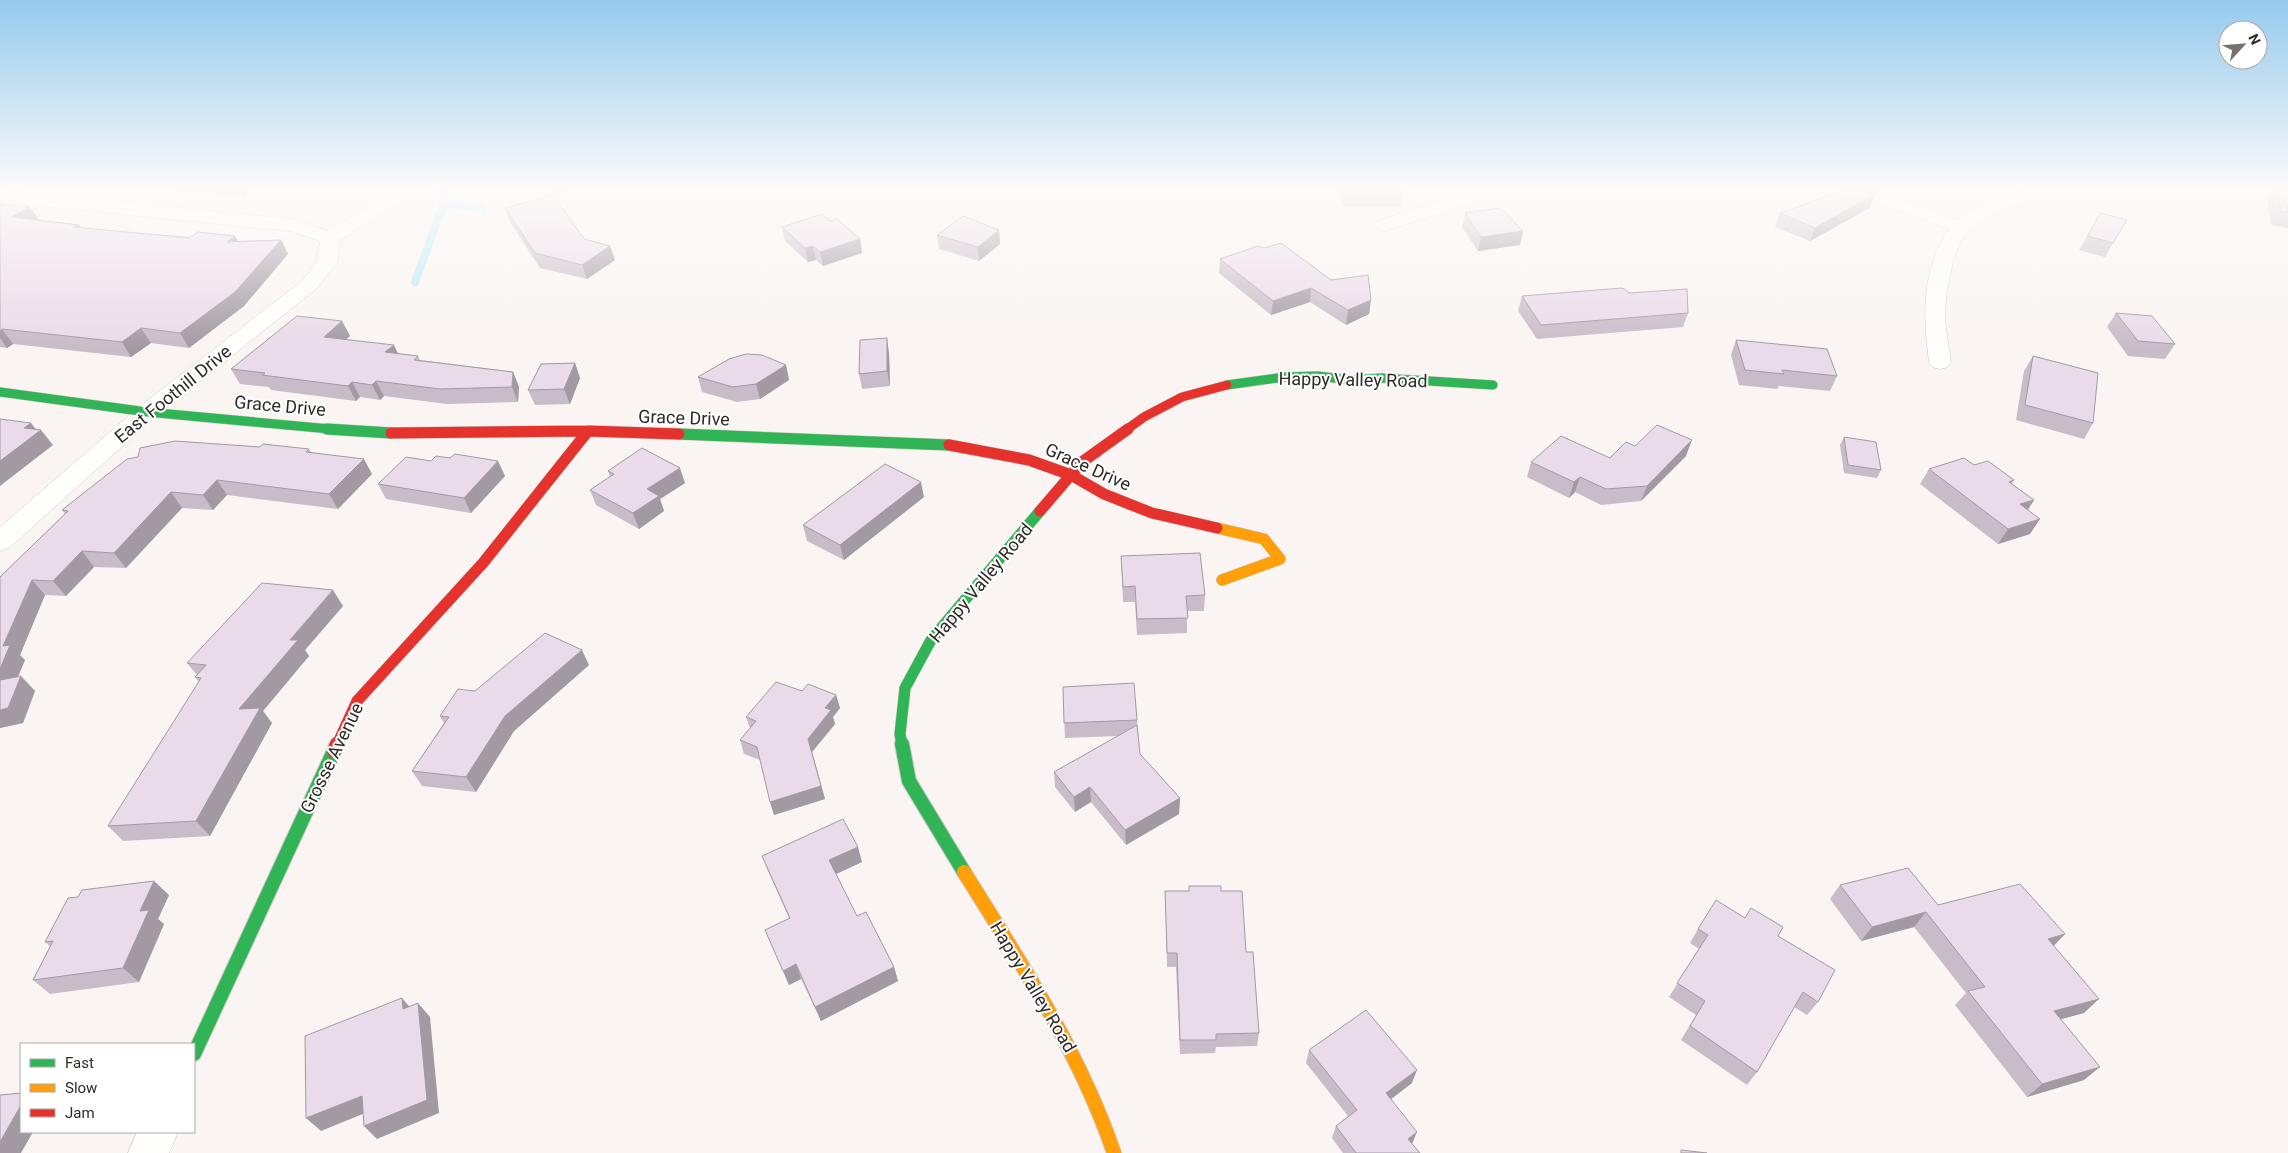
<svg xmlns="http://www.w3.org/2000/svg" width="2288" height="1153" viewBox="0 0 2288 1153" font-family="Roboto,sans-serif">
<style>
.lines{fill:none;stroke-linecap:round;stroke-linejoin:round}
.stream{stroke:#baebf8;stroke-width:8}
.street-casing{stroke:#cfcac7;stroke-width:1}
.fast-far2-casing{stroke:#cfcac7;stroke-width:10}
.fast-far1-casing{stroke:#cfcac7;stroke-width:12}
.fast-casing{stroke:#cfcac7;stroke-width:16}
.slow-far1-casing{stroke:#cfcac7;stroke-width:12}
.slow-casing{stroke:#cfcac7;stroke-width:16}
.jam-far2-casing{stroke:#cfcac7;stroke-width:10}
.jam-far1-casing{stroke:#cfcac7;stroke-width:12}
.jam-casing{stroke:#cfcac7;stroke-width:16}
.street{fill:#fefefd;fill-rule:evenodd}
.fast-far2{stroke:#30b455;stroke-width:9}
.fast-far1{stroke:#30b455;stroke-width:11}
.fast{stroke:#30b455;stroke-width:14}
.slow-far1{stroke:#ff9f0a;stroke-width:11}
.slow{stroke:#ff9f0a;stroke-width:14}
.jam-far2{stroke:#e5322d;stroke-width:9}
.jam-far1{stroke:#e5322d;stroke-width:11}
.jam{stroke:#e5322d;stroke-width:14}
.wall{fill:#c8bcc8}
.shaded-wall{fill:#a399a3}
.building{fill:#e9dbe9;stroke:#a399a3}
.labels{text-anchor:middle;stroke-width:4;stroke-linejoin:round;paint-order:stroke}
.street-label{font-size:18px;fill:#2f2a26;stroke:#fff}
</style>
<rect width="100%" height="100%" fill="#faf5f2"/>
<g class="lines">
<path class="stream" d="M445,187L444,203L482,209
M415,282L444,203"/>
<g class="street-casing">
<path id="street" d="M401,187H424L422,191L387,210L340,240L337,263L316,289L155,417L9,548L0,551V527L139,407L302,281L317,262L320,241L290,231L0,202V190L293,219L328,231Z
M1486,187H1513L1511,191L1391,229L1384,231L1377,229L1374,225L1377,221Z
M1840,187H1866L1958,220C1988,199 2027,185 2062,187L2060,191C2030,202 1991,209 1968,231C1953,246 1946,291 1945,312C1945,329 1949,345 1951,362L1948,367L1940,369L1932,367L1929,362C1923,316 1921,270 1949,229L1842,191Z
M137,1132H178L169,1153H128Z"/>
</g>
<g class="fast-far2-casing">
<path id="fast-far2" d="M1227,385L1285,377L1318,376L1350,380L1381,378L1493,385
M0,392L147,412L341,430"/>
</g>
<g class="fast-far1-casing">
<path id="fast-far1" d="M327,429L391,433
M679,434L949,445
M902,745L900,734L905,688L931,640L1040,511"/>
</g>
<g class="fast-casing">
<path id="fast" d="M902,744L909,781L964,872
M194,1054L334,751"/>
</g>
<g class="slow-far1-casing">
<path id="slow-far1" d="M1217,528L1264,539L1280,559L1222,580"/>
</g>
<g class="slow-casing">
<path id="slow" d="M964,872C1021,963 1079,1051 1114,1153"/>
</g>
<g class="jam-far2-casing">
<path id="jam-far2" d="M1126,430L1144,417L1182,397L1227,385"/>
</g>
<g class="jam-far1-casing">
<path id="jam-far1" d="M391,433L588,431L679,434
M949,445L1029,460L1071,475L1104,494L1152,513L1217,528
M1040,511L1082,462L1128,429
M337,745L357,701L483,563L588,431"/>
</g>
<g class="jam-casing">
<path id="jam" d="M334,751L337,744"/>
</g>
<use href="#street" class="street"/>
<use href="#fast-far2" class="fast-far2"/>
<use href="#fast-far1" class="fast-far1"/>
<use href="#fast" class="fast"/>
<use href="#slow-far1" class="slow-far1"/>
<use href="#slow" class="slow"/>
<use href="#jam-far2" class="jam-far2"/>
<use href="#jam-far1" class="jam-far1"/>
<use href="#jam" class="jam"/>
</g>
<path class="wall" d="M144,187H246V196Z
M507,187H565V191Z
M1338,187H1400L1402,193L1400,207H1343Z
M2275,187H2288V228L2271,225L2267,199Z
M0,204L39,220L79,225L82,228L238,241L281,240L288,254L244,306L189,348L151,343L131,357L13,344L7,348L0,347Z
M505,208L584,239L610,246L615,260L587,279L540,268L510,222Z
M1870,208L1810,241L1775,227L1780,213Z
M1465,213L1520,245L1478,251L1462,227Z
M2100,213L2127,220L2105,257L2079,250Z
M830,221L860,239L862,253L823,266L816,260L808,262L785,241L782,227Z
M999,230L1000,244L979,261L939,249L937,235Z
M1220,259L1331,280L1371,300L1369,314L1346,325L1310,302L1271,315L1219,273Z
M1629,293L1688,313L1683,327L1537,339L1518,311L1522,296Z
M2116,313L2175,344L2165,359L2128,356L2107,327Z
M342,321L350,336L346,339L398,354L418,356L420,360L513,372L519,387L518,402L447,404L384,396L380,400L360,397L356,401L271,390L269,387L240,384L231,369Z
M1736,340L1837,376L1830,391L1779,386L1777,389L1739,385L1731,355Z
M889,353L890,386L862,389L859,374Z
M2033,356L2093,423L2084,439L2016,420L2024,371Z
M575,363L580,378L570,404L535,405L528,390Z
M786,365L789,380L760,399L737,402L702,392L698,377Z
M1844,437L1881,470L1877,478L1844,473L1840,445Z
M1635,446L1686,456L1641,501L1601,505L1575,492L1569,498L1527,477L1531,462L1610,458Z
M260,447L309,449L312,453L372,474L338,509L227,495L213,510L182,508L126,568L94,567L66,596L45,595L20,655L25,660L18,676L35,691L23,723L0,728V577L65,514L62,510Z
M1974,465L2014,480L2012,484L2034,500L2028,510L2030,534L1998,544L1920,484L1929,469Z
M608,471L685,483L660,499L664,511L639,529L596,505L590,490L610,477Z
M505,476L471,513L386,499L378,484Z
M924,497L844,560L807,541L803,525Z
M1121,556L1205,595L1204,611H1187V633L1137,635L1135,602H1123Z
M343,606L305,650L309,656L263,711L272,723L210,836L123,841L108,826L199,682L195,677L197,675L187,663Z
M589,665L514,731L476,792L422,786L412,771L444,723L440,716L475,691Z
M1063,687L1137,720L1140,754L1180,798L1179,814L1126,845L1091,802L1075,812L1055,787L1054,772L1118,736L1065,738Z
M802,691L836,695L840,708L833,717L835,724L812,752L825,799L774,815L760,760L744,754L740,740L750,728L746,717Z
M762,856L862,862L836,874L857,916L894,967L898,981L821,1021L801,979L789,985L765,930L789,918L768,871Z
M1840,885L1938,905L2065,934L2054,946L2084,1013L2061,1019L2084,1080L2027,1097L1955,1005L1966,993L1914,927L1861,941L1830,899Z
M1165,891H1221L1246,952L1259,1033L1257,1046L1216,1047L1215,1053L1180,1054L1176,967H1167Z
M169,895L158,919L164,924L139,982L50,994L33,980L50,946L45,942Z
M1745,918L1778,936L1818,1002L1807,1015L1794,1007L1757,1072L1747,1085L1681,1040L1696,1015L1669,997L1699,949L1690,943L1698,929Z
M1309,1050L1412,1083L1391,1099L1412,1144L1420,1153H1343L1332,1138L1336,1126L1348,1116L1306,1063Z"/>
<path class="shaded-wall" d="M241,187H246V196Z
M1875,194L1870,208L1810,241L1815,228Z
M30,207L39,220L12,217Z
M79,225L88,238L74,227Z
M999,230L1000,244L979,261L978,247Z
M1523,231L1520,245L1478,251L1481,237Z
M235,236L243,250L227,242Z
M860,239L862,253L823,266L820,252Z
M281,240L288,254L244,306L189,348L180,333Z
M610,246L615,260L587,279L582,265Z
M813,246L816,260L808,262L805,248Z
M1311,288L1310,302L1271,315L1273,301Z
M1371,300L1369,314L1346,325L1348,310Z
M342,321L350,336L332,351L324,337Z
M141,328L151,343L131,357L122,342Z
M2,329L13,344L7,348L0,338V331Z
M887,338L889,353L890,386L887,371Z
M394,345L401,360L385,352Z
M575,363L580,378L570,404L564,389Z
M786,365L789,380L760,399L756,384Z
M513,372L519,387L518,402L512,387Z
M376,381L384,396L380,400L372,385Z
M352,382L360,397L356,401L348,386Z
M31,423L38,432L41,430L53,445L0,486V461L24,428Z
M1692,440L1686,456L1641,501L1647,486Z
M364,459L372,474L338,509L329,494Z
M498,461L505,476L471,513L464,498Z
M680,468L685,483L660,499L664,511L639,529L633,513L647,489Z
M1580,477L1575,492L1569,498L1574,482Z
M217,480L227,495L213,510L203,495Z
M921,482L924,497L844,560L840,545Z
M171,492L182,508L126,568L114,553Z
M2034,500L2024,515L2020,504Z
M2040,519L2030,534L1998,544L2008,529Z
M82,551L94,567L66,596L53,581Z
M32,580L45,595L20,655L25,660L10,696L0,687V669L3,646Z
M333,590L343,606L305,650L309,656L263,711L272,723L210,836L196,821L239,709L290,640Z
M582,650L589,665L514,731L476,792L466,777L505,716Z
M21,676L35,691L23,723L0,728V710Z
M836,695L840,708L833,717L835,724L812,752L825,799L774,815L770,802L808,739L825,708Z
M1090,787L1091,802L1075,812L1074,797Z
M1180,798L1179,814L1126,845L1125,830Z
M858,847L862,862L834,875L829,860Z
M154,881L169,895L158,919L164,924L139,982L123,968L140,911Z
M1926,912L1914,927L1861,941L1872,927Z
M2065,934L2050,949L2048,939Z
M796,964L801,979L789,985L783,971Z
M894,967L898,981L821,1021L815,1007Z
M402,998L414,1012L403,1009Z
M2099,999L2084,1013L2040,1025L2054,1011Z
M418,1003L430,1017L439,1113L377,1139L364,1126Z
M2100,1067L2084,1080L2027,1097L2042,1084Z
M1417,1070L1412,1083L1382,1106L1386,1093Z
M362,1096L375,1109L321,1131L306,1118Z
M21,1105V1132H33L21,1153H0V1142Z
M1417,1132L1412,1144L1408,1139Z"/>
<path class="building" d="M1343,187H1400L1402,193H1345Z
M1853,187H1869L1873,188L1875,194L1815,228L1780,213Z
M2276,187H2288V212L2281,211Z
M553,195L584,239L610,246L582,265L535,253L505,208Z
M0,204L30,207L12,217L79,225L74,227L189,238L198,232L235,236L227,242L281,240L235,292L180,333L141,328L122,342L2,329L0,331Z
M1501,208L1523,231L1481,237L1465,213Z
M2100,213L2127,220L2113,243L2088,236Z
M822,214L830,221L837,219L860,239L820,252L813,246L805,248L782,227Z
M963,216L999,230L978,247L937,235Z
M1281,243L1331,280L1368,275L1371,300L1348,310L1311,288L1273,301L1220,259L1258,246L1264,248Z
M1622,288L1626,290L1629,293L1687,289L1688,313L1541,325L1522,296Z
M2116,313L2152,316L2175,344L2138,341Z
M297,316L342,321L324,337L394,345L385,352L418,356L414,360L513,372L512,387L440,389L376,381L372,385L352,382L348,386L262,375L265,373L231,369Z
M887,338V371L859,374L860,340Z
M1736,340L1827,349L1837,376L1782,370L1784,374L1745,370Z
M746,354L762,355L786,365L756,384L733,387L698,377L729,359Z
M2033,356L2098,373L2093,423L2025,405Z
M575,363L564,389L528,390L541,364Z
M0,419L31,423L24,428L41,430L0,461Z
M1657,425L1692,440L1647,486L1606,489L1580,477L1574,482L1531,462L1561,436L1610,458L1626,442L1635,446Z
M1844,437L1876,442L1881,470L1848,465Z
M175,441L260,447L263,444L309,449L306,452L364,459L329,494L217,480L203,495L171,492L114,553L82,551L53,581L32,580L3,646L10,645L0,669V577L68,511L62,510L127,459L138,457L140,448Z
M642,448L680,468L647,489L659,496L633,513L590,490L614,474L608,471Z
M455,454L498,461L464,498L378,484L406,457L431,461L436,456L450,458Z
M1964,458L1974,465L1988,461L2014,480L2009,482L2034,500L2020,504L2040,519L2008,529L1929,469Z
M885,464L921,482L840,545L803,525Z
M1200,553L1205,595L1186,596L1188,618L1137,619L1135,586L1123,587L1121,556Z
M262,583L333,590L290,640H298L239,709L260,708L196,821L108,826L201,678L195,677L206,665L187,663Z
M545,633L582,650L505,716L466,777L412,771L449,717L440,716L458,689L475,691Z
M21,676L8,708L0,710V680Z
M776,682L802,691L808,684L836,695L825,708L831,710L808,739L821,786L770,802L757,747L740,740L756,721L746,717Z
M1134,683L1137,720L1064,723L1063,687Z
M1137,725L1140,754L1180,798L1125,830L1090,787L1074,797L1054,772Z
M843,819L858,847L829,860L857,916L866,912L894,967L815,1007L796,964L783,971L765,930L790,918L762,856Z
M1908,868L1938,905L2020,884L2065,934L2048,939L2099,999L2054,1011L2100,1067L2042,1084L1968,991L1985,987L1926,912L1872,927L1840,885Z
M154,881L140,911L149,910L123,968L33,980L53,941L45,942L68,898L78,897L82,890Z
M1189,886H1221V891H1242L1246,952H1253L1259,1033L1216,1034V1040H1180L1177,953H1167L1165,891H1189Z
M1716,900L1745,918L1751,908L1783,927L1778,936L1835,970L1818,1002L1803,992L1757,1072L1690,1026L1705,1001L1677,983L1708,935L1698,929Z
M402,998L403,1009L418,1003L427,1100L364,1126L362,1096L306,1118L305,1036Z
M1366,1010L1417,1070L1386,1093L1417,1132L1408,1139L1420,1153H1356L1336,1126L1357,1110L1309,1050Z
M21,1093V1105L0,1142V1095Z
M1681,1150L1707,1153H1681Z"/>
<linearGradient id="sky" x2="0" y2="1"><stop stop-color="#95caee"/><stop offset="0.54" stop-color="#fdfaf9"/><stop offset="1" stop-color="#fdfaf9" stop-opacity="0"/></linearGradient>
<rect width="2288" height="348" fill="url(#sky)"/>
<g class="labels">
<g class="street-label">
<text transform="translate(1353 380) rotate(1)" y="6">Happy Valley Road</text>
<text transform="translate(173 394) rotate(-39)" y="6">East Foothill Drive</text>
<text transform="translate(280 406) rotate(5)" y="6">Grace Drive</text>
<text transform="translate(684 418) rotate(2)" y="6">Grace Drive</text>
<text transform="translate(1088 467) rotate(24)" y="6">Grace Drive</text>
<text transform="translate(981 583) rotate(-50)" y="6">Happy Valley Road</text>
<text transform="translate(332 758) rotate(-64)" y="6">Grosse Avenue</text>
<text transform="translate(1033 987) rotate(59)" y="6">Happy Valley Road</text>
</g>
</g>
<rect x="20" y="1043" width="175" height="90" fill="#ffffff" stroke="#acaaa8"/>
<rect x="30" y="1059" width="25" height="8" fill="#30b455" stroke="#acaaa8"/>
<text x="65" y="1068" font-size="15" fill="#2f2a26">Fast</text>
<rect x="30" y="1084" width="25" height="8" fill="#ff9f0a" stroke="#acaaa8"/>
<text x="65" y="1093" font-size="15" fill="#2f2a26">Slow</text>
<rect x="30" y="1109" width="25" height="8" fill="#e5322d" stroke="#acaaa8"/>
<text x="65" y="1118" font-size="15" fill="#2f2a26">Jam</text>
<g transform="translate(2243 45) rotate(64)"><circle r="24" fill="#ffffff" stroke="#acaaa8"/>
<path d="M0-4L9 19L0 12L-9 19Z" fill="#76716d"/>
<text y="-8" font-size="14" font-weight="bold" text-anchor="middle" fill="#2f2a26">N</text>
</g>
</svg>
